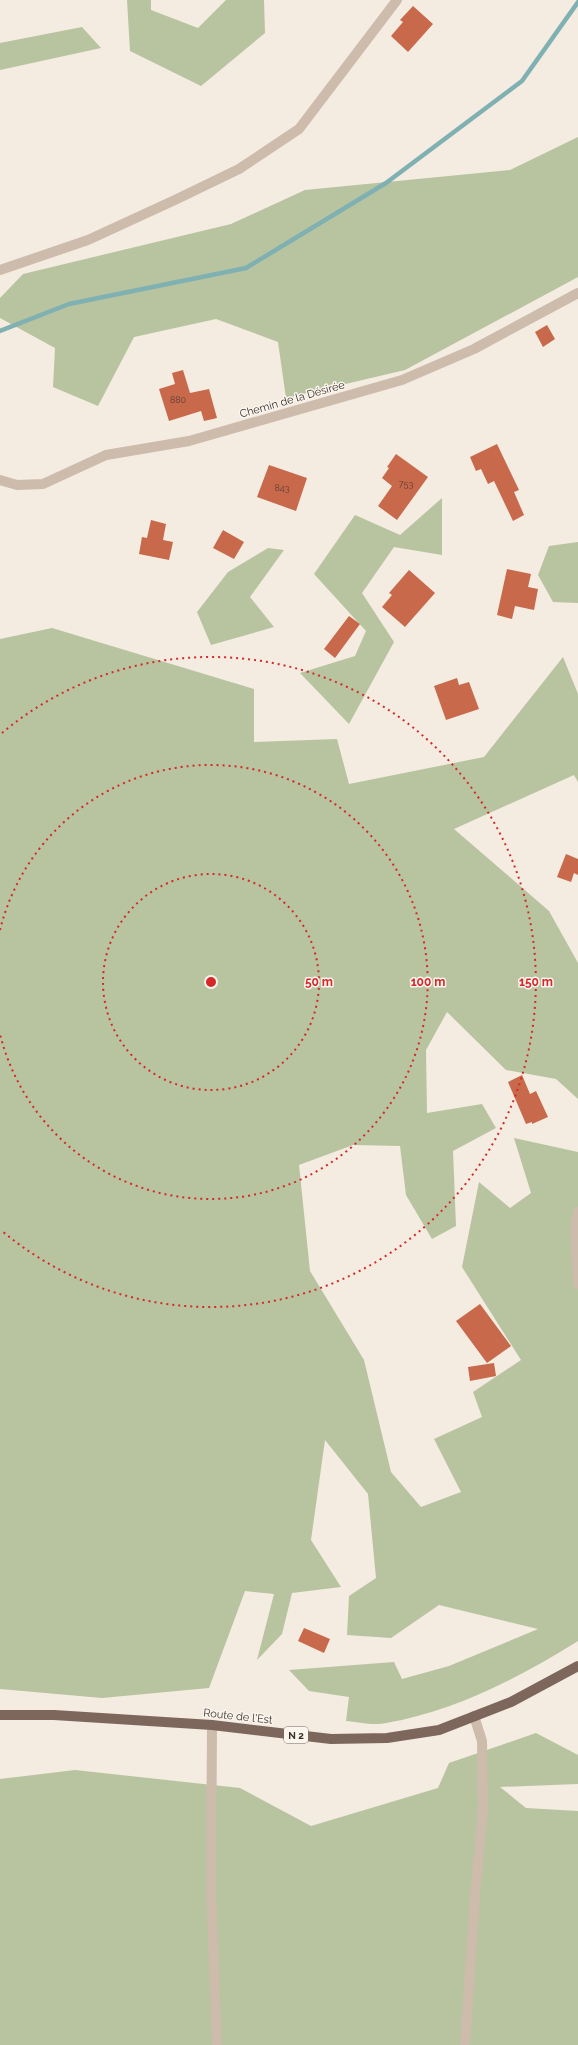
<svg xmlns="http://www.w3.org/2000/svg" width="578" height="2045" viewBox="0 0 578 2045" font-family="Raleway,sans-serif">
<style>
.green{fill:#b8c4a0}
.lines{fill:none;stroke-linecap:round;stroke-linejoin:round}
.stream{stroke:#7fb0b2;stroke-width:4.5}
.building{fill:#c8694b}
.minor{stroke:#cdbbac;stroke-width:10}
.major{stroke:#7d675c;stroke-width:10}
.ring{fill:none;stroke:#d62828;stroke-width:2;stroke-dasharray:2 4}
.labels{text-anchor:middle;stroke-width:3;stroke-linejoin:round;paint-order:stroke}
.number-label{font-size:9px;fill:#5e3e33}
.shield{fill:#fbf5ee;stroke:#756b66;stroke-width:1}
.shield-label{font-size:10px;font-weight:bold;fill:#3b302b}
.street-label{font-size:11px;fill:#3b302b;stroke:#fbf5ee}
.centre{fill:#d62828;stroke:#fbf5ee;stroke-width:2}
.ring-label{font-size:12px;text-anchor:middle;font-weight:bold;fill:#d62828;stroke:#fbf5ee;stroke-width:3;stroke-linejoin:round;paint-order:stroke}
</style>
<rect width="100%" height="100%" fill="#f4ebe1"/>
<path class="green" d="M127,0H151V10L198,28L226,0H264L265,33L201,86L130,51Z
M82,27L101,48L0,70V43Z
M578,137V277L405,370L286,398L278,342L216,319L134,337L98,406L53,387L55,348L0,318V298L23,274L231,224L305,190L510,170Z
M442,498V555L394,547L362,593L394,642L349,724L300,673L355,656L366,631L314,574L355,515L400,535Z
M578,542V603L553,602L538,575L549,546Z
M268,548L284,550L250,597L274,627L211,645L197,612L228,572Z
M52,628L254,689V742L337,739L349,784L484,757L563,657L578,694V782L574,775L454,829L549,911L578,963V1099L556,1079L506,1070L447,1012L426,1050L427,1113L482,1104L496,1128L453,1151L456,1226L432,1239L406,1195L400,1146L353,1145L299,1165L310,1271L364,1360L391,1472L421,1507L461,1492L434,1439L482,1417L473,1392L521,1360L462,1267L479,1182L510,1208L531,1193L514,1138L578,1152V1641C521,1677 453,1712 386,1723C374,1726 358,1722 346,1721L349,1697L309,1691L289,1670L394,1662L402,1679L449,1666L538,1629L439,1605L391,1638L347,1635L349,1596L376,1578L368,1494L325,1440L311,1540L341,1587L292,1593L282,1634L257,1660L274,1594L245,1591L209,1688L102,1698L0,1689V639Z
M536,1733L578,1755V1784L500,1787L526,1808L578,1811V2045H0V1779L75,1770L240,1788L311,1826L438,1788L449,1763Z"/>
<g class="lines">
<path class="stream" d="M0,331L69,304L246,268L386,183L522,81L578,2"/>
</g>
<path class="building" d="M413,6L433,24L408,52L391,36L403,22L400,20Z
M547,325L555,339L543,347L535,332Z
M183,370L190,393L209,389L217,418L204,421L201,411L169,421L159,389L175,384L172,373Z
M497,444L519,490L514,492L524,515L513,521L494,481L488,484L481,469L476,471L470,457Z
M396,454L428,477L397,520L378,506L392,486L382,478L389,468L387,467Z
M269,465L307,478L296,511L257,497Z
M151,520L166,524L163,540L173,542L169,560L139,554L142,537L147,538Z
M223,530L244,542L234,559L213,548Z
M507,569L531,574L528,587L538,589L534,610L515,606L512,619L497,615Z
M409,570L435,593L405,627L382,607L392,595L389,593Z
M349,616L360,624L335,658L324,649Z
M457,678L459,685L469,682L479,709L446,720L434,686Z
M566,854L578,859V875L574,873L571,882L557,877Z
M522,1075L530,1094L536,1091L548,1117L532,1124V1122L526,1124L508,1082Z
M480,1304L511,1346L487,1363L456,1321Z
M494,1363L496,1376L470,1381L468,1367Z
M304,1628L330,1639L324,1653L298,1641Z"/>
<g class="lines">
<path class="minor" d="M0,270L88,240L177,199L239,169L299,129L397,0
M0,480L17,485L43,484L106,455L189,441L402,380L474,349L578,293
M578,1212L575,1227L578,1284
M212,1725L211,1888L217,2045
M465,2045L475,1895L483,1809L482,1741L474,1716"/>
<path class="major" d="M0,1715H54L212,1725L331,1739L387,1738L439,1730L511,1702L578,1666"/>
</g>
<g class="ring">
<circle cx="211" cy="982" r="108"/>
<path d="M0 930A217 217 0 1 1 0 1034"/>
<path d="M2 733A325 325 0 1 1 2 1231"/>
</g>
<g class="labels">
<g class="number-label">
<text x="178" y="403">880</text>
<text x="406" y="487">753</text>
<text x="282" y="491">843</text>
</g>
<rect class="shield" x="284" y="1727" width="24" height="16" rx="3"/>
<g class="shield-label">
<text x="296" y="1739">N 2</text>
</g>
<g class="street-label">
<text transform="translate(292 399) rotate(-16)" y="4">Chemin de la Désirée</text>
<text transform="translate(238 1716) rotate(6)" y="4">Route de l'Est</text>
</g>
</g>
<circle cx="211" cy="982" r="6" class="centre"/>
<g class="ring-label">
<text x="319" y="986">50 m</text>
<text x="428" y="986">100 m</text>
<text x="536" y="986">150 m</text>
</g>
</svg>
